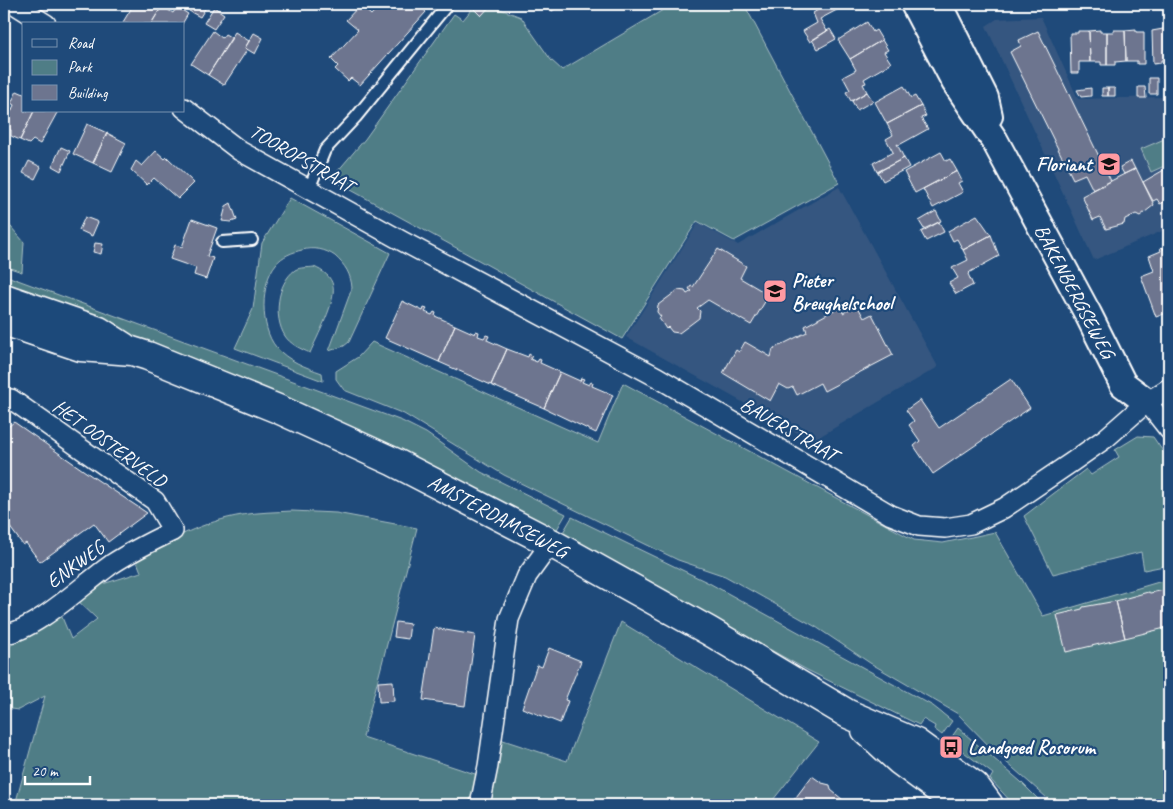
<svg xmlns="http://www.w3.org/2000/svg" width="1173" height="809" viewBox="0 0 1173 809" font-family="Caveat,sans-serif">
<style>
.built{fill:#365780}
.green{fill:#4f7d86;stroke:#a7bec2}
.building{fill:#6d758f;stroke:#fff}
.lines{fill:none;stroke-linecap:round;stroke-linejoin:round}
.lane-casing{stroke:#fff;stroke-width:14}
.street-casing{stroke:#fff;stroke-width:22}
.secondary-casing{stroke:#fff;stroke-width:30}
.primary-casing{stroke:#fff;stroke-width:31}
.lane{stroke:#1f4a7a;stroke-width:10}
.street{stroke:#1f4a7a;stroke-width:19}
.secondary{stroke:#1f4a7a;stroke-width:26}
.primary{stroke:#1f4a7a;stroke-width:28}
.labels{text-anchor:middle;stroke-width:4.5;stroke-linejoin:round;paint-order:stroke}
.street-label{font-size:20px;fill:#fff;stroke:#1f4a7a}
.poi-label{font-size:20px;font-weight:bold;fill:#fff;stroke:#1f4a7a;text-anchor:start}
</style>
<rect width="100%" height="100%" fill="#1f4a7a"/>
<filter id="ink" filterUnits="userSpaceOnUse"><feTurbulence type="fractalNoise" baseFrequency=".02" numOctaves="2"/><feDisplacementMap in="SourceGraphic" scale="10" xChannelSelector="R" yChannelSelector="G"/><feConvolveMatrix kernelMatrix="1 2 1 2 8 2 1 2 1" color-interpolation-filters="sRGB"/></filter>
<g filter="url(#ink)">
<path class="built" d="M1041,17L1078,99L1169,97V228L1094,260L986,26L997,19Z
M839,187L938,367L812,441L626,337L698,223L738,245Z"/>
<path class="green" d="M476,4H487L521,17L551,60L562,70L673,4H744L839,183L734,241L697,221L622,339L331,179L365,139L454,14L463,20Z
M1169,137V164L1151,172L1141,149Z
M290,198L390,253L349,342L344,346L329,351L352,288C351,274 345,265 335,256C325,249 314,247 302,250C293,252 282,256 276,264C260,283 260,328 276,347C288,361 305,367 322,373L323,381L235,348L253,309L262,243Z
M4,219L24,242L22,272L4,266Z
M314,267C323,271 331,276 333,286C336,302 317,337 310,353C301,349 290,344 285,336C273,317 277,283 295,270C300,267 308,268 314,267Z
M4,275L402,421L426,433L481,472L566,514L556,531L338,422L239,378L4,289Z
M372,342L598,443L623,383L914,540L943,543L995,532L1043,616L1169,579V805H1055L997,754L958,714L870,663L816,627L725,576L678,560L504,475L404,414L344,390L336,379V371L358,357Z
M1138,436L1153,437L1169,460V565L1144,570L1141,552L1053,574L1024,516L1086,469L1091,475L1119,457L1115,450Z
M292,511L336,513L417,528L363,737L478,775L472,805H15L45,696L18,710L4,708V649L24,638L59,610L71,639L97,619L75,598L90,588L141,572L136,559C168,540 205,521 242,515C258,512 276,512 292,511Z
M572,517L709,583L933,706L952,721L942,735L934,729L935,726L923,719L919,725L807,670L562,534Z
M621,622L819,742L769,805H487L500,739L567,761Z
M958,728L1020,781L1044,805H1014L990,779L993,774L949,741Z"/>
<path class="building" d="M134,4H159L162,6L151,24H126L123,22Z
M193,4H208L200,17L189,11Z
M381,4H425L423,9L426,12L360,85L351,78L348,81L335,69L338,66L331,59L358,30L346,20L360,5L371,15Z
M476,4H492L481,16L472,7Z
M548,4H563L552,11Z
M814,4H848L820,19L827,31L810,42L803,31L817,23L813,13L818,10Z
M162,6L173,13L177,7L188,14L182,24H151Z
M214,7L224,14L214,29L204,23Z
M867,22L873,32L876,30L882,40L850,59L838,40Z
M830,29L836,39L818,49L812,40Z
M1136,29V32H1144V64H1137V61H1126L1125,30Z
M1163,29H1169V60H1161V63L1153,64L1152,31Z
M1100,30V32H1107V65H1101V62H1090L1089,31Z
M1114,30H1125L1126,61L1115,62V65H1107V32H1114Z
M213,31L222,38L225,34L232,38L208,75L191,64Z
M1038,31L1111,181L1093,190L1085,174L1073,179L1010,52L1021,46L1019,40Z
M1078,31H1089L1090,62H1079V73H1071L1070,33H1078Z
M235,32L249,41L245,48L247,50L224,85L208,75Z
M254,33L263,38L255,54L245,48Z
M882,40L888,50L884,52L891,63L864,79L866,83L863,84L867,92L851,101L846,92L850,90L843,77L856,70L850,59Z
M1149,78H1157V94H1149Z
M904,86L911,98L915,96L921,106L887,124L875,102Z
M1138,87H1145L1146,98H1138Z
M1091,88V96L1081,97L1077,90Z
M1102,88H1108V96H1102Z
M1108,88H1115V96H1108Z
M17,91L24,94V111H34L20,140L11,136V130L4,127L14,105L11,103Z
M867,92L873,101L857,110L852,101Z
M921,106L926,116L921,118L928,129L899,145L897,144L904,158L877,172L873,163L893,152L886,139L893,135L887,124Z
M34,111H58L40,144L33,140L29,144L20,140Z
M87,124L107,133L93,163L73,154Z
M107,133L126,143L112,172L93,163Z
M61,147L70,151L61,171L52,166Z
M156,151L165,159L167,157L194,183L178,199L154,178L147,185L131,170L136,161L142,166Z
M941,152L946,161L950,159L957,171L915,193L904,172Z
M904,158L909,167L883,181L878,172Z
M29,161L41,167L35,179L23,173Z
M1131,161L1135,169L1124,174L1120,167Z
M1169,167V200L1160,204L1157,199L1153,201L1143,182Z
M1136,168L1154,205L1140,216L1136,214L1125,219L1124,224L1106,229L1100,217L1093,220L1082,196Z
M957,171L962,181L958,183L963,192L933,208L923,189Z
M231,203L237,220L231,222L222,221L226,206Z
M936,211L941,221L924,229L919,221Z
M977,215L991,235L963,250L957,239L953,241L948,231Z
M85,217L98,222L92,236L79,230Z
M192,219L217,228L207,256L213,258L206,279L194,275L196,268L170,259L175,245L182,247Z
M939,222L944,232L926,241L921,232Z
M991,235L999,256L970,272L968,274L973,285L956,294L949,283L958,278L952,268L968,260L963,250Z
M95,243L103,244L101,254L93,252Z
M1163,247L1164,250L1169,248V312L1156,317L1141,276L1154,271L1149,256L1161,251L1160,248Z
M718,249L746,266L740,278L769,295L751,325L708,300L697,308L700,311L699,318L679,333L672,332L668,327L666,329L659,318L661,317L657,312L658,305L678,290L685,291L687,294L692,291L689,289L691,286L693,287Z
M402,301L423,311L424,308L427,309L425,312L432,315L434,312L436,313L435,316L455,325L439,362L385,338Z
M857,305L864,318L872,314L893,355L824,391L820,383L797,395L793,387L788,389L779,384L770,401L723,373L736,350L739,352L745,342L771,357L773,349L807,332L805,326L840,307L843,313Z
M455,325L475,334L476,331L479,332L478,336L484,338L486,335L489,336L487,340L507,349L491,385L439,362Z
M507,349L528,357L529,354L532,356L530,359L537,362L539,359L541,360L540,363L560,372L544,408L491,385Z
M560,372L580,381L581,378L584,379L582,382L589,385L591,382L593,383L592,386L613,395L596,433L544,408Z
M1011,379L1030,408L933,474L914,446L920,441L909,425L914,421L906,410L920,400L939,428Z
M14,422L96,479L147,513L108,542L94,523L40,562L26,543L23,545L9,526L7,528L4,524V430Z
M1169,589V627L1125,638L1116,601L1148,592L1150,593Z
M1116,601L1125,638L1066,652L1057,615L1082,609L1083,607Z
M396,622L410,624L408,639L394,637Z
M434,628L475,635L465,706L423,700Z
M549,648L581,661L565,700L568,701L560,723L522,708L537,665L542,667Z
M393,681L394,701L379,702L378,682Z
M812,776L822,783L830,785L831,790L849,805H790Z"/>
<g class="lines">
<g class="lane-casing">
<path id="lane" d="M309,189L325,150L356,117L448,4
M222,242L252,240"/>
</g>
<g class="street-casing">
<path id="street" d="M14,4L46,24
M184,108L240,151L402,241L657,377L891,515L919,526L945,528L971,524L1004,508L1072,462L1106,438L1147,402L1169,388
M1147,402L1169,430
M4,634C34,632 86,582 112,564C132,551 152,541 173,531L155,501L11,399
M480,805L488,766L509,619L527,576L551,543"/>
</g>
<g class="secondary-casing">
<path id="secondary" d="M914,4L955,82L995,141L1088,314L1123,384L1147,402
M938,4L985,98L989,116"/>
</g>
<g class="primary-casing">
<path id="primary" d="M4,298L99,331L124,347
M4,321L81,347L132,351L148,356L278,409L394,462L551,543L709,631L848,714L916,743L975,786L989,805
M866,730L900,761L960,805"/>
</g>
<use href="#lane" class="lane"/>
<use href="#street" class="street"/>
<use href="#secondary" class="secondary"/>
<use href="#primary" class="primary"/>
</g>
</g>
<defs>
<g id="school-square" transform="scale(1.25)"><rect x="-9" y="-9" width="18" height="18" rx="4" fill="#ff9aa2" stroke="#1f4a7a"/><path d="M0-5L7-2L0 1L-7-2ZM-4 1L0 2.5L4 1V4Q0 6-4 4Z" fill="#111"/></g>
<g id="bus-square" transform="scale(1.25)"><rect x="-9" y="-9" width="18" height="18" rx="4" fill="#ff9aa2" stroke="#1f4a7a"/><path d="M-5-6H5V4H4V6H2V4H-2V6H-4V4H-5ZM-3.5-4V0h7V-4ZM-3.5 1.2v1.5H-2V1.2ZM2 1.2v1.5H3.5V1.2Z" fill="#111"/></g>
</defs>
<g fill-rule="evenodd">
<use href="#school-square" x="1109" y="164"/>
<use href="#school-square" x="775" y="291"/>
<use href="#bus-square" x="951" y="747"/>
</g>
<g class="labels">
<g class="street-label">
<text transform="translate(302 158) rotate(30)" y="7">TOOROPSTRAAT</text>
<text transform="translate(1075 291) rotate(62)" y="7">BAKENBERGSEWEG</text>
<text transform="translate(789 429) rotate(30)" y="7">BAUERSTRAAT</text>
<text transform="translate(110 443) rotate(36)" y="7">HET OOSTERVELD</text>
<text transform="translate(498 516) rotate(28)" y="7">AMSTERDAMSEWEG</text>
<text transform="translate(75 564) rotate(-36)" y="7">ENKWEG</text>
</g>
<g class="poi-label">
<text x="1092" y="171" text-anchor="end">Floriant</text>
<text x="792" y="287">Pieter<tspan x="792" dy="23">Breughelschool</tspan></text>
<text x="968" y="754">Landgoed Rosorum</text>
</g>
</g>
<rect width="1173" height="809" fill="none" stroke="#1f4a7a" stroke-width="20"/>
<rect x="10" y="10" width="1153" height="789" fill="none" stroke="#fff" stroke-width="2" filter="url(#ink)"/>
<rect x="22" y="22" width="162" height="90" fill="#1f4a7a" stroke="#7992af"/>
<rect x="32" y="39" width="25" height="8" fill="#1f4a7a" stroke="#7992af"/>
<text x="68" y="48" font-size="15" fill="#ffffff">Road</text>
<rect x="32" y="60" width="25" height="15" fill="#4f7d86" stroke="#7992af"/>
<text x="68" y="72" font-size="15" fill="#ffffff">Park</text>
<rect x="32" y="85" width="25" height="15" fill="#6d758f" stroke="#7992af"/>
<text x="68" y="98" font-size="15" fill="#ffffff">Building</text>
<path d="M25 776v8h65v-8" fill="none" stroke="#ffffff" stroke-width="2.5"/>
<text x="32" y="776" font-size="15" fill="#ffffff" stroke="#1f4a7a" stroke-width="4" paint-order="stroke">20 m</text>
</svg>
